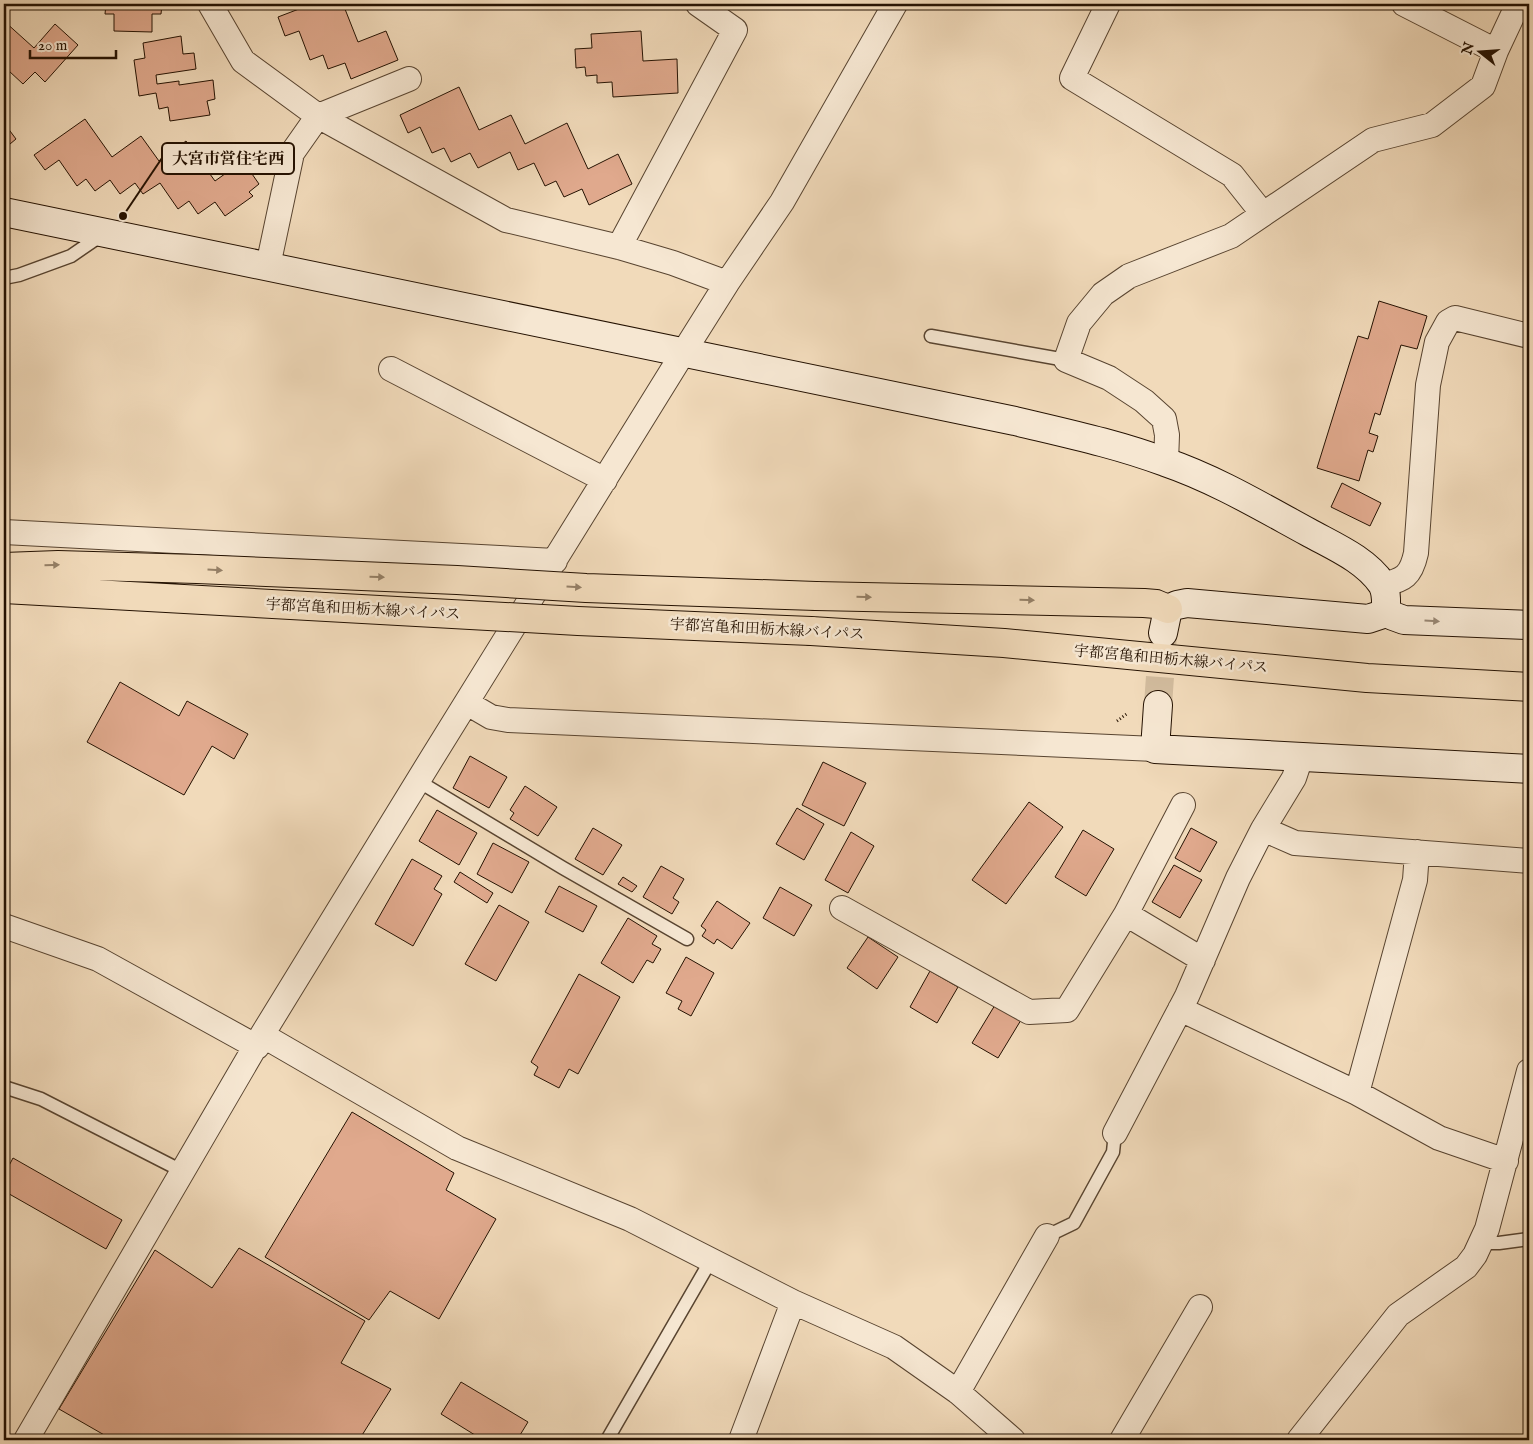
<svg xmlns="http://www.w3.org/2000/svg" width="1533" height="1444" viewBox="0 0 1533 1444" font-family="'IM FELL English','Noto Serif JP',serif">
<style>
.building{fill:#e0a98d;stroke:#251202}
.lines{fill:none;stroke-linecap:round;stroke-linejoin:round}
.secondary-tunnel{stroke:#d2bc9e;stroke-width:28;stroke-dasharray:28 14;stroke-linecap:butt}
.lane-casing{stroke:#584430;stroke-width:15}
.street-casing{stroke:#584430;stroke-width:26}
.secondary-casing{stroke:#251202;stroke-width:30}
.primary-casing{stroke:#251202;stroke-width:30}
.path{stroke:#251202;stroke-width:3;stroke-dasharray:1 2.5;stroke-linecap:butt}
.lane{stroke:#f6e7d2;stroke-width:12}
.street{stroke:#f6e7d2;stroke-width:24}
.secondary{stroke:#f6e7d2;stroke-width:28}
.primary{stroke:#f1daba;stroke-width:28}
.primary-bridge-casing{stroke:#251202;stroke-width:30;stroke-linecap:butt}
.primary-bridge{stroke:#f1daba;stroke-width:28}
.oneway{fill:#958067}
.oneway2{fill:#988774}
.labels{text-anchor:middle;stroke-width:5;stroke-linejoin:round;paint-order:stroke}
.street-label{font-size:15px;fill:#251202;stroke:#f6e7d2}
.leader{fill:none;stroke:#251202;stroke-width:2}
.callout-dot{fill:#251202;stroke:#f6e7d2;stroke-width:2}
.callout{fill:#f6e7d2;stroke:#251202;stroke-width:2}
.callout-label{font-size:16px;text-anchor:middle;font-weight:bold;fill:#251202}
</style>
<rect width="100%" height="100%" fill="#f1daba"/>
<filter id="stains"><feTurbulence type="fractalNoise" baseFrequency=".004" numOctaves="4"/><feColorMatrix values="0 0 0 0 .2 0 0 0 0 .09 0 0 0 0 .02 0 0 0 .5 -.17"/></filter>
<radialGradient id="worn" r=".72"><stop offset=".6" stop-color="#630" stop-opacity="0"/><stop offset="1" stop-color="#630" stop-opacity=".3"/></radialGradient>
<path class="building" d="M106,4H162L161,14H152V32L114,31V14H105Z
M312,4H343L358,42L386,31L398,60L351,79L345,63L328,69L323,55L310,60L299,31L285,36L278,17Z
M4,21L34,48L55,24L78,45L45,82L35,72L23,84L9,71L4,77Z
M641,31L643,61L677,59L678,93L613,97L612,82L597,83V75L586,76L585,67L576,68L575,49L592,48L591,34Z
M181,36L183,54L194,53L196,69L156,75L157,84L179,81V85L213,80L215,99L207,101L210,115L170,121L168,107L159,109L156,93L139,96L134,60L145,58L143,43Z
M459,87L479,130L511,115L525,144L567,123L588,169L618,154L632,184L589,205L582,189L564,197L556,181L545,186L534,163L518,170L510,152L478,168L470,153L451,162L444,148L432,153L420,127L408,133L400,115Z
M85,119L112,157L141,136L159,161L186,141L215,181L243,161L259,184L249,192L253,196L225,216L215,202L198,214L189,201L178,209L160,183L143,194L135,183L120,194L110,180L95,191L86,179L77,186L59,160L45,170L34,155Z
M4,123L16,139L4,149Z
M1379,301L1427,316L1417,349L1401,345L1380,415L1375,413L1369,433L1378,436L1373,452L1368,450L1359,481L1317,468L1358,336L1368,339Z
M1342,483L1381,503L1370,526L1331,507Z
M120,682L179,716L187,701L248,734L234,759L212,746L184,795L87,742Z
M470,756L507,777L489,808L453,788Z
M823,762L866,783L844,826L802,805Z
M525,786L557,807L538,836L510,819L514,813L510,810Z
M1029,802L1063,827L1006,904L972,880Z
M797,808L824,824L804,860L776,844Z
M437,810L477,833L459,865L419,841Z
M593,828L622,845L603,875L575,859Z
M1191,828L1217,842L1200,872L1175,858Z
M1083,830L1114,849L1086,896L1055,877Z
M851,832L874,846L848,893L825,880Z
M493,843L529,862L512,893L477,874Z
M412,859L442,876L434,889L442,894L413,946L375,924Z
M1174,865L1202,880L1180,918L1152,902Z
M661,866L684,879L673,898L679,902L672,914L643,897Z
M460,872L493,893L487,903L454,882Z
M623,877L637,886L632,892L618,884Z
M559,886L597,906L583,932L545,912Z
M780,887L812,905L794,936L763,918Z
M717,901L750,923L732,949L717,939L714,944L702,936L706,930L701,926Z
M499,905L529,922L496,981L465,964Z
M628,918L657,936L652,944L661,949L653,963L647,960L633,983L601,963Z
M868,937L898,957L877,989L847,968Z
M686,957L714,973L691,1016L678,1009L682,1001L666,993Z
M930,971L958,987L937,1023L910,1007Z
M579,974L620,997L578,1074L569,1069L559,1088L534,1075L538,1067L531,1062Z
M995,1005L1021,1020L998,1058L972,1043Z
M352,1112L454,1173L446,1190L496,1219L439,1319L390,1291L369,1320L265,1257Z
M13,1158L122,1220L106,1249L4,1191V1175Z
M239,1248L365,1321L341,1363L391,1389L359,1440H113L59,1409L155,1250L212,1288Z
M461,1382L528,1422L517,1440H483L441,1414Z"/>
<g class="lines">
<path class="secondary-tunnel" d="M1158,705L1163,634"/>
<g class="lane-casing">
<path id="lane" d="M4,278L19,275L71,256L103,234
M931,336L1066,360
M418,781L563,868L687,939
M4,1087L41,1099L182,1171
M1047,1236L1074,1223L1113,1152L1115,1133
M1482,1243H1499L1529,1239
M607,1440L711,1260"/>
</g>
<g class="street-casing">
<path id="street" d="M210,4L243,61L318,116L506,220L619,247L673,263L727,283
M1108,4L1072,78L1232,175L1263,214
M1404,4L1496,51
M619,247L735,30L698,4
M268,266L292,153L318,116L409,79
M391,369L605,480
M1166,462L1167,435L1164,419L1144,401L1109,378L1066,360L1079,323L1103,294L1129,276L1231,236L1373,140L1432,125L1483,86L1496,51L1518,4
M4,532L555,561
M1382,585C1404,580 1411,576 1416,553L1428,385L1437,342L1448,322L1455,318L1529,336
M467,703L491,717L508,720L1155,749
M1263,829L1295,843L1529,861
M842,908L1029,1012L1067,1010L1126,914L1183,805
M1126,914L1203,960
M4,926L98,959L257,1047
M1180,1009L1357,1093L1439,1138L1506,1161
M262,1035L457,1148L630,1219L793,1302
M1357,1093L1415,880L1417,852
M1115,1133L1187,996L1238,878L1263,829L1294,778L1301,757
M958,1392L1047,1236
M26,1440L262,1035L432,758L683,353L727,283L782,202L895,4
M741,1440L793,1302L894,1347L958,1392L1013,1440
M1122,1440L1200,1307
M1299,1440L1398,1315L1466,1267L1475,1255L1487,1229L1529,1071"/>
</g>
<g class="secondary-casing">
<path id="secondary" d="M4,212L1015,421C1065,433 1117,444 1165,462C1215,479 1262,507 1308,532C1333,546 1365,559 1382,584C1387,592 1386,601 1386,610L1380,615L1368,619L1187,603L1177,605L1168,609L1163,633
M1386,610L1393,616L1404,620L1529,625
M1158,705L1155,749L1529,769"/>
</g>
<g class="primary-casing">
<path id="primary" d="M816,596L1144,603L1156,604L1168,609
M811,631L1004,643L1367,678L1529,687"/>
</g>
<path class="path" d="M1117,721L1128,713"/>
<use href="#lane" class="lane"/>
<use href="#street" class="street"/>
<use href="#secondary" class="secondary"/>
<use href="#primary" class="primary"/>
<g class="primary-bridge-casing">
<path id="primary-bridge" d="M4,567L58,565L197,569L457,580L586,588L816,596
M4,589L578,621L811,631"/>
</g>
<use href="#primary-bridge" class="primary-bridge"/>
</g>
<defs><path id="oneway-solid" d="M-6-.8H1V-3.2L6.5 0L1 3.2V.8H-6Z" transform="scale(1.25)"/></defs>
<g class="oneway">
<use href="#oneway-solid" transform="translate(52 565) rotate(-2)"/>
<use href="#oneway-solid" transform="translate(215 570) rotate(3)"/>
<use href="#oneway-solid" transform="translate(377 577) rotate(2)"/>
<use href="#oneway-solid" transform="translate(574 587) rotate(4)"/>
<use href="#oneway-solid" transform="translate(864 597) rotate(1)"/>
<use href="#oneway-solid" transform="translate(1027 600) rotate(1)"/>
</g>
<use class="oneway2" href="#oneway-solid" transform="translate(1432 621) rotate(3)"/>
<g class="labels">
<g class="street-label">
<text transform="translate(363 609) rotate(3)" y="5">宇都宮亀和田栃木線バイパス</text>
<text transform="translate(767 629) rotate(3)" y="5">宇都宮亀和田栃木線バイパス</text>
<text transform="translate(1171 659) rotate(5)" y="5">宇都宮亀和田栃木線バイパス</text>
</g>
</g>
<path class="leader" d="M123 216L162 158"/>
<circle class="callout-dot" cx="123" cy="216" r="5"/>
<rect class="callout" x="162" y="143" width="132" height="31" rx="5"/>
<g class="callout-label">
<text x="228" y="164">大宮市営住宅西</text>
</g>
<rect width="1533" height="1444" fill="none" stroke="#f1daba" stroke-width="20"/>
<rect x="5" y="5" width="1523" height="1434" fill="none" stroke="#251202" stroke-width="2.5"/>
<rect x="10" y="10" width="1513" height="1424" fill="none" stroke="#251202"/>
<g transform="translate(1480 52) rotate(287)" stroke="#f6e7d2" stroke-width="4" paint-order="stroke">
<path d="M0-4L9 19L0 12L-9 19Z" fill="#251202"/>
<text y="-8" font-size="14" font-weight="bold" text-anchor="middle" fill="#251202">N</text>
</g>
<path d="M30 50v8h86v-8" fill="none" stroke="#251202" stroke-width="2.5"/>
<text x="38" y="50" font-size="15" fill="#251202" stroke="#f6e7d2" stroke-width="4" paint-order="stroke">20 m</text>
<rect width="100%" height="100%" filter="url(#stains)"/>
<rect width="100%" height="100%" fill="url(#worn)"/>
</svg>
